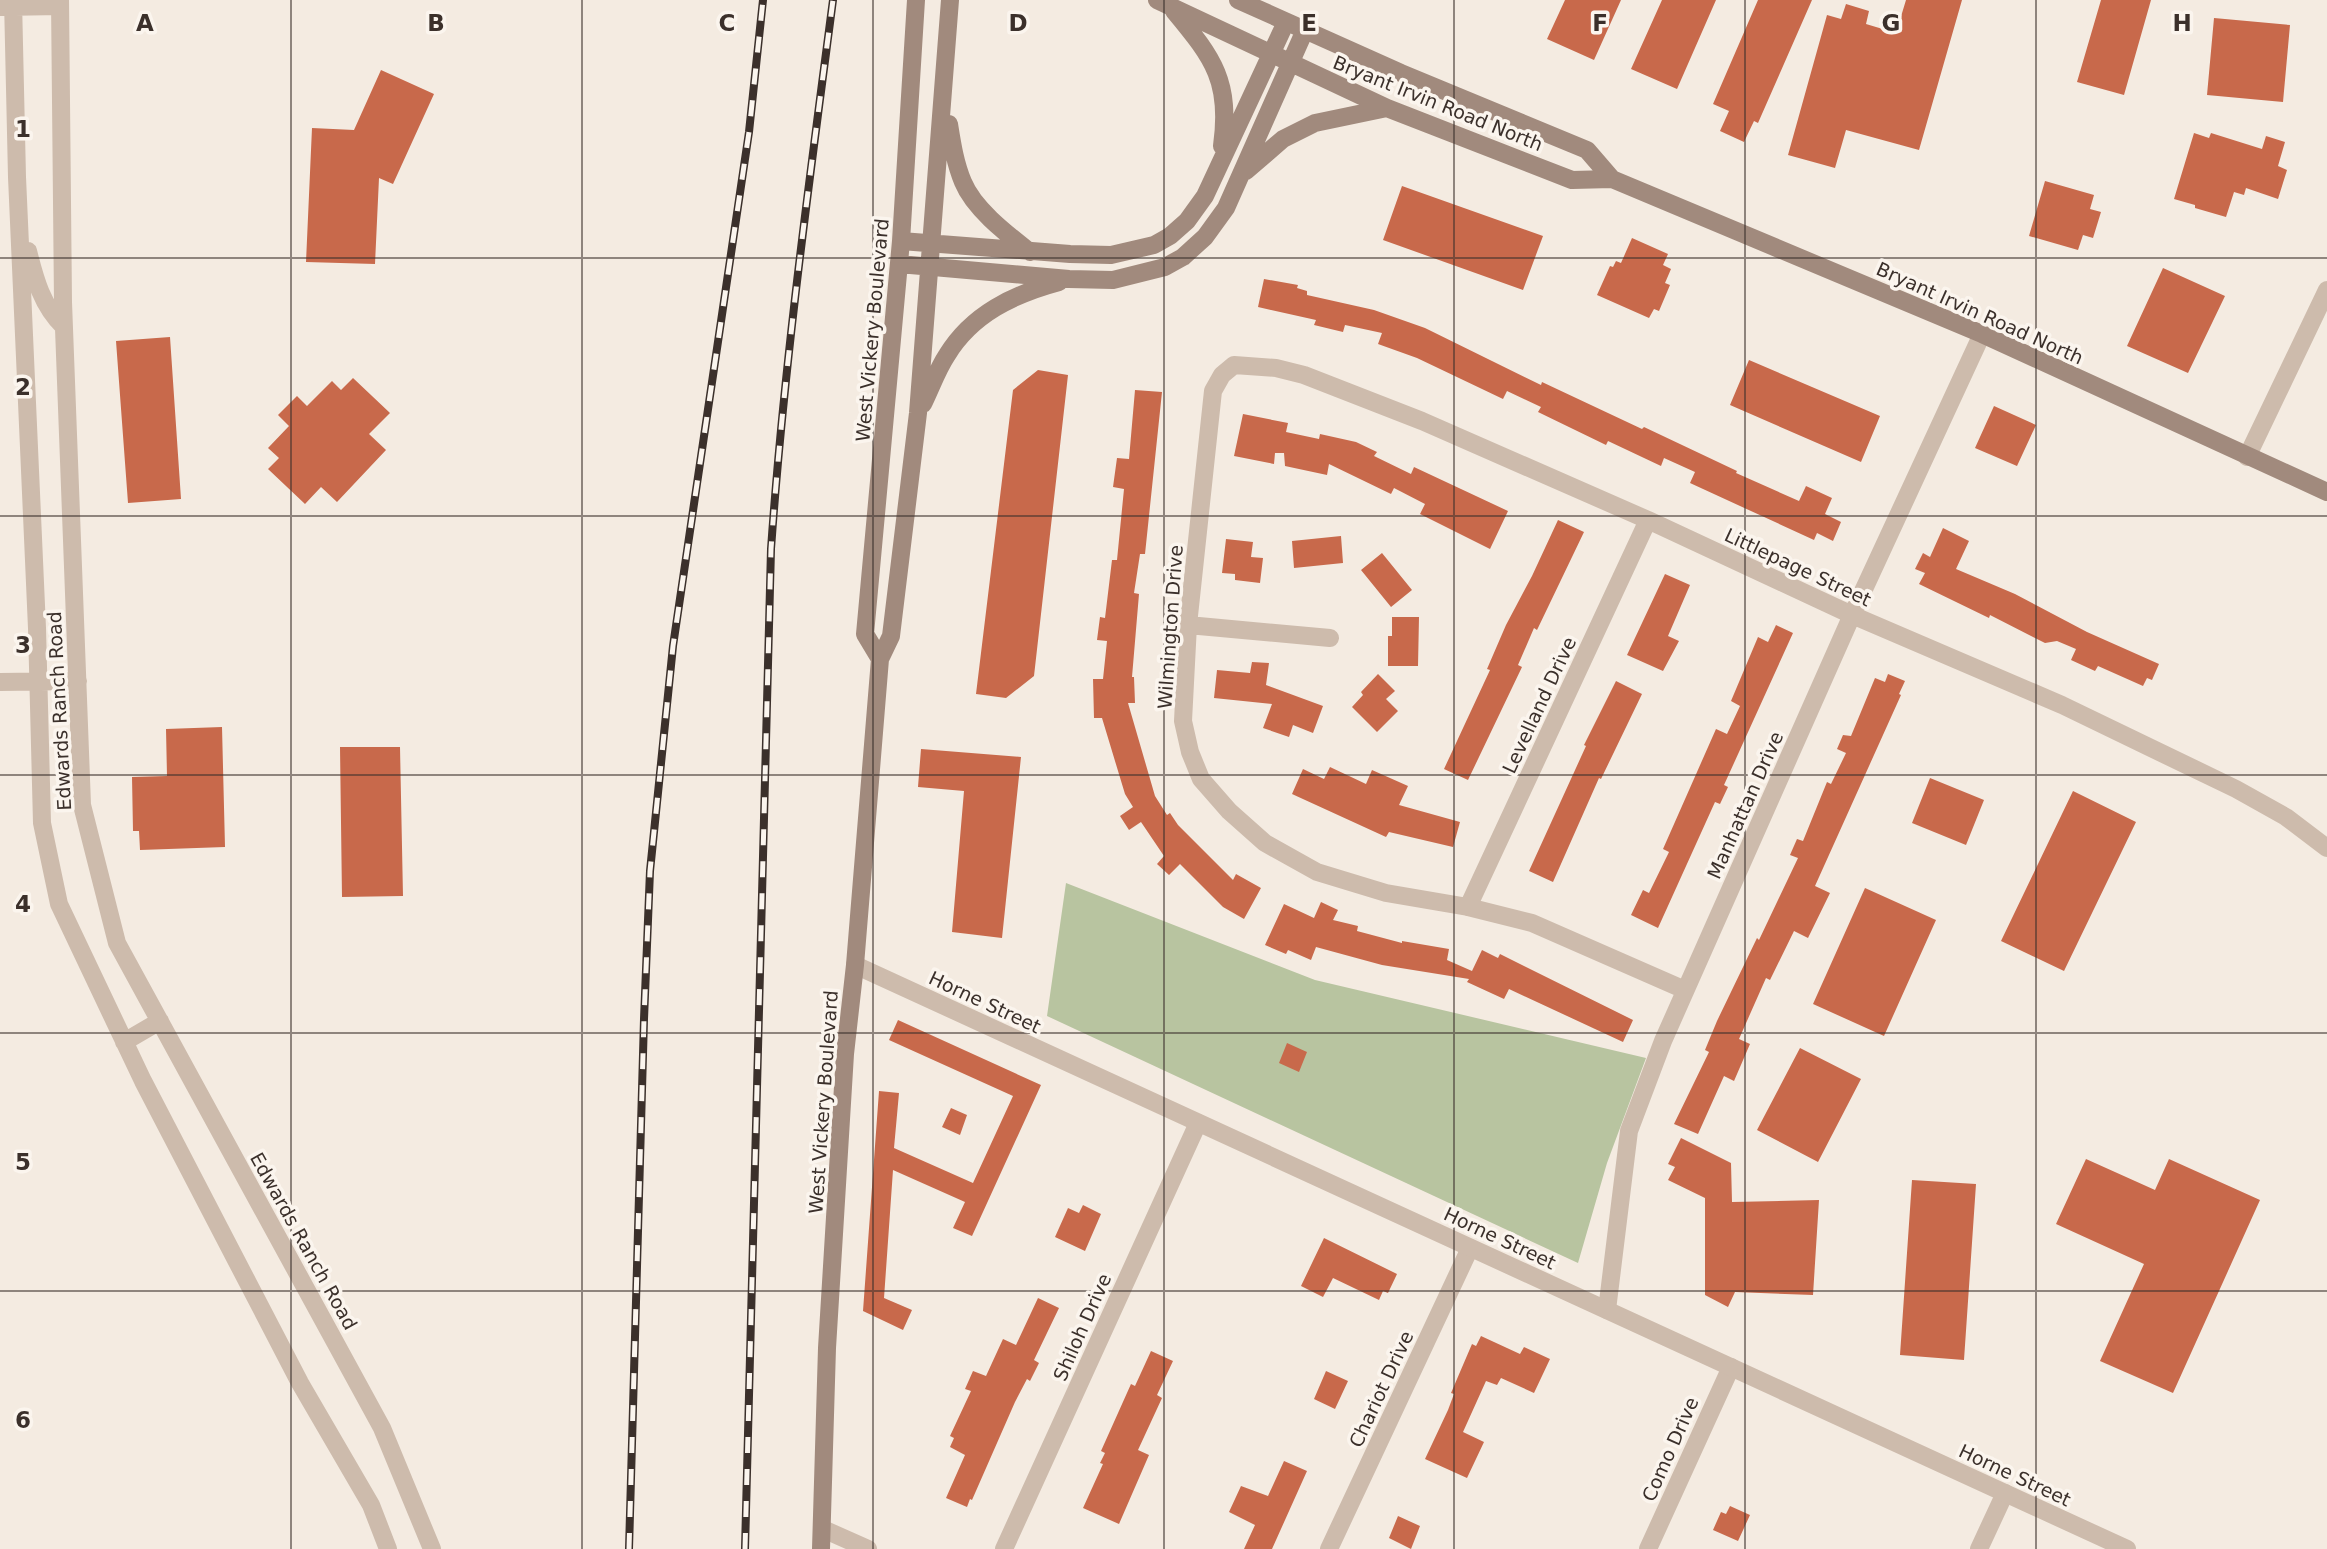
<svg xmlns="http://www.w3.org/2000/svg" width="2327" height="1549" viewBox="0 0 2327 1549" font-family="'DejaVu Sans',sans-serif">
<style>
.green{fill:#b8c4a0}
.building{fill:#c8694b}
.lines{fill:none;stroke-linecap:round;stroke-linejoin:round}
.minor{stroke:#cdbbac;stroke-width:18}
.tertiary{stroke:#cdbbac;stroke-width:18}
.secondary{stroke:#a18a7d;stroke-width:18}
.rail-casing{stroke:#3b302b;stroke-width:8}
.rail{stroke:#fbf5ee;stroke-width:5;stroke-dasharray:16;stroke-linecap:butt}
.grid{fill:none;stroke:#3b302b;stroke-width:2;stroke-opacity:0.55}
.labels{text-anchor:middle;stroke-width:7;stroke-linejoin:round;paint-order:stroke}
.street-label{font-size:19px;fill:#3b302b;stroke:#fbf5ee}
.grid-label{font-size:23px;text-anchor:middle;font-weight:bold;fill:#3b302b;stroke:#fbf5ee;stroke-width:7;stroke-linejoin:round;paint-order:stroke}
</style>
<rect width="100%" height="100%" fill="#f4ebe1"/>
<path class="green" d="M1066,883L1315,980L1646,1058L1607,1163L1578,1263L1047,1016Z"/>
<path class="building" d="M1565,0H1621L1594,60L1547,39Z
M1662,0H1716L1677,89L1631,69Z
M1758,0H1812L1758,123L1754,121L1744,142L1720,131L1729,111L1713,104Z
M1906,0H1962L1919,150L1846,130L1835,168L1788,155L1827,15L1841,19L1846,4L1869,11L1866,24L1896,33Z
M2101,0H2151L2124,95L2077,82Z
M2214,18L2290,25L2283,102L2207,95Z
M381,70L434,94L393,184L379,178L375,264L306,262L312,128L354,130Z
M2194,133L2209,138L2211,133L2262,149L2266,136L2285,142L2278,166L2287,170L2278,199L2246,188L2244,195L2234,192L2226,217L2195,208V205L2174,199Z
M2045,181L2094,195L2090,209L2101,212L2093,238L2083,235L2078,250L2029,236Z
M1402,186L1543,236L1523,290L1383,240Z
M1632,238L1668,254L1663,265L1671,269L1665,283L1670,285L1659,311L1654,309L1649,318L1597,295L1610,266L1613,267L1616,261L1621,263Z
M2163,268L2225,296L2188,373L2127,346Z
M1264,279L1298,285L1297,288L1307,291V295L1374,310L1425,328L1541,385L1542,382L1642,429L1644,427L1737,471L1736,473L1799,501L1806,486L1832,498L1825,514L1841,522L1833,541L1817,533L1814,540L1690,483L1695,472L1664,458L1661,466L1608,441L1606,445L1538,412L1541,407L1507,391L1503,399L1417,358L1378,344L1382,333L1345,325L1343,332L1314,325L1316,320L1258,307Z
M170,337L181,499L128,503L116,341Z
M1749,360L1880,416L1861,462L1730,405Z
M1038,370L1068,375L1034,676L1006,698L976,694L1013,390Z
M353,378L390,413L369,434L386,450L337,502L321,487L305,504L268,469L279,458L268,448L289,426L278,415L297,396L307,406L332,381L341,390Z
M1135,390L1162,392L1145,554H1140L1134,593L1139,594L1132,677H1134L1135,703H1128L1155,796L1167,815L1170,813L1178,825L1233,880L1236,874L1261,888L1244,919L1223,907L1180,864L1169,875L1157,864L1164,856L1141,822L1129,830L1120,816L1133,807L1125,794L1102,718H1094L1093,679H1103L1107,641L1097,640L1100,617L1105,618L1112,560H1117L1124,489L1113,487L1117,458L1129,459Z
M1994,406L2036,425L2017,466L1975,448Z
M1243,414L1288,423L1286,432L1319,439L1320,434L1356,442L1377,452L1374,456L1411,474L1414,467L1508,511L1490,549L1420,514L1425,504L1394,488L1391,494L1329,464L1327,475L1285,466L1284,453H1275L1274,464L1234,456Z
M1558,520L1584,532L1537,630L1534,628L1518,665L1522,667L1468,780L1444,769L1490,670L1487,669L1506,625L1532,576Z
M1943,528L1969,541L1956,569L2015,594L2087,632L2159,664L2152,680L2147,678L2143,686L2098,666L2095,671L2071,660L2076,649L2057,641L2045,643L1990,615L1989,618L1919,584L1925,573L1915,569L1923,553L1930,557Z
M1341,536L1343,563L1294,568L1292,541Z
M1226,539L1253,542L1251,557L1263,558L1260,583L1235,580V574L1222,573Z
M1382,553L1412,590L1391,607L1361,570Z
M1665,574L1690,585L1668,636L1679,641L1663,671L1627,655Z
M1392,617H1419L1418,666H1388V636H1392Z
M1776,625L1793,633L1724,785L1728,787L1720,804L1715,802L1658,928L1631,915L1643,890L1649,893L1669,852L1663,849L1716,729L1727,734L1740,706L1731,701L1758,637L1768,642Z
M1252,662L1269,663L1266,685L1323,706L1313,733L1293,725L1289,737L1263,728L1272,704L1214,698L1217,670L1250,673Z
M1378,674L1395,691L1386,699L1398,711L1377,732L1352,707L1363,695L1361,692Z
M1888,674L1905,681L1899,694L1901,695L1815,886L1830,893L1808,938L1794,931L1770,980L1766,978L1739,1039L1750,1044L1734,1081L1724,1076L1698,1134L1674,1124L1709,1052L1705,1050L1717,1021L1757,938L1759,940L1798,858L1790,855L1797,839L1803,841L1827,782L1831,784L1846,753L1837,749L1843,735L1851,736L1875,678L1885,682Z
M1616,681L1642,694L1601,779L1599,778L1553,882L1529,871L1586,746L1584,745Z
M222,727L225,847L140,850L139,831H133L132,777L167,776L166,729Z
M340,747H400L403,896L342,897Z
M921,749L1021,757L1002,938L952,932L964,791L918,787Z
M1330,767L1366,784L1372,770L1408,786L1399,805L1460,822L1453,847L1389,832L1386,837L1292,794L1303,769L1324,779Z
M1930,778L1984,800L1966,845L1912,823Z
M2073,791L2136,822L2064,971L2001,941Z
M1865,888L1936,920L1884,1036L1813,1004Z
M1321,902L1338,910L1333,920L1358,926L1357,931L1402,943V941L1449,949L1447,960L1472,971L1482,950L1498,958L1500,954L1633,1020L1623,1042L1509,989L1504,999L1467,982L1469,979L1382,965L1316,947L1311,960L1288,950L1286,954L1265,945L1284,904L1314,918Z
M898,1020L1041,1085L972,1236L953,1228L965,1202L893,1170L884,1298L912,1310L903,1330L863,1311L879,1091L899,1093L894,1148L973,1183L1013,1096L889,1040Z
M1287,1043L1307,1052L1299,1072L1279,1063Z
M1800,1048L1861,1079L1818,1162L1757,1130Z
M951,1108L967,1115L960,1135L942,1127Z
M1681,1138L1731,1163L1732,1202L1819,1200L1813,1295L1735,1292L1728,1307L1705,1295V1198L1668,1180L1675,1167L1668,1164Z
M2086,1159L2155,1190L2169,1159L2260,1200L2173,1393L2100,1361L2144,1264L2056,1224Z
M1912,1180L1976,1184L1964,1360L1900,1355Z
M1083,1205L1101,1214L1085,1251L1055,1237L1068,1208L1079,1213Z
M1324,1238L1397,1274L1388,1293L1383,1291L1379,1300L1333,1278L1323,1297L1301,1286Z
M1038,1298L1059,1308L1034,1360L1039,1363L1030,1381L1027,1379L1015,1402L972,1500L970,1499L967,1507L946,1498L965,1455L950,1447L954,1438L950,1436L971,1391L965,1389L973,1371L986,1376L1003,1339L1016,1345Z
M1481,1336L1520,1354L1524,1347L1550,1359L1534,1393L1501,1378L1497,1385L1486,1381L1463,1432L1484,1442L1467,1478L1425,1459L1448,1410L1454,1394L1451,1393L1472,1344L1476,1346Z
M1151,1351L1173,1361L1157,1395L1162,1398L1138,1450L1149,1455L1119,1524L1083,1508L1103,1464L1100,1463L1105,1453L1101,1451L1131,1384L1135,1386Z
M1326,1371L1348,1381L1335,1409L1314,1399Z
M1284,1461L1307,1471L1272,1549H1244L1255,1525L1229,1512L1241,1486L1268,1496Z
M1730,1506L1750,1515L1738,1541L1713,1530L1721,1512L1726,1514Z
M1398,1516L1420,1526L1411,1549L1389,1538Z"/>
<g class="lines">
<path class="minor" d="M2247,457L2327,290
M1188,625L1330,638
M1468,907L1648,520
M1685,990L1532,923L1468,907L1386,893L1317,872L1265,843L1229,811L1201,779L1190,752L1183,721L1188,625L1213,391L1222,375L1234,365L1276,368L1304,375L1422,421L1648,520L1852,615L2062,705L2236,789L2286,817L2327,848
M1607,1310L1629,1131L1663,1041L1852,615L1982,334
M823,1529L868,1549
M1004,1549L1198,1123
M1329,1549L1470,1248
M1648,1549L1731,1367
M1979,1549L2005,1493"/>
<path class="tertiary" d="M13,0L17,177L37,628L42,823L59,904L143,1081L300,1383L371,1505L388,1549
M60,0L63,302L82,805L117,943L382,1428L432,1549
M0,7L60,6
M28,251C35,279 42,306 64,327
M0,682L78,681
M855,965L2127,1549
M124,1042L160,1021"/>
<path class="secondary" d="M1157,0L1387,108L1572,180L1612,179L1982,334L2327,492
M1238,0L1401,73L1587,150L1612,179
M1174,11C1214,59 1231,82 1222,146
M949,124C952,143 955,163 963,182C974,209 1007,234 1030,252
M1246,171L1283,139L1315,123L1387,108
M901,241L1070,254L1111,255L1154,245L1170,236L1187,221L1205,196L1286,22
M899,264L1069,279L1113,280L1165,267L1183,257L1205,237L1226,208L1305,30
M923,404C931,388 937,370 947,355C972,314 1014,294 1059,282
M880,659L865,634L901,241L916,0
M821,1549L827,1348L845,1054L855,965L880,659L891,636L918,413L950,0"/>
<g class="rail-casing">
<path id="rail" d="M629,1549L644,1019L650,871L673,646L749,132L763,0
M745,1549L771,549C784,365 809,183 833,0"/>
</g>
<use href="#rail" class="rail"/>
</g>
<path class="grid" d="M291,0V1549M582,0V1549M873,0V1549M1164,0V1549M1454,0V1549M1745,0V1549M2036,0V1549M0,258H2327M0,516H2327M0,775H2327M0,1033H2327M0,1291H2327"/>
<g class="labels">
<g class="street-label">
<text transform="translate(1438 103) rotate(22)" y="7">Bryant Irvin Road North</text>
<text transform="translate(1980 313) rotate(24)" y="7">Bryant Irvin Road North</text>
<text transform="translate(872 330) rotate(-85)" y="7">West Vickery Boulevard</text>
<text transform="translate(1798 567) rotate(25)" y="7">Littlepage Street</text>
<text transform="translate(1170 627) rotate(-86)" y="7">Wilmington Drive</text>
<text transform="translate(1539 705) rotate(-65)" y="7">Levelland Drive</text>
<text transform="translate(59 711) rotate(-93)" y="7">Edwards Ranch Road</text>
<text transform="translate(1745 805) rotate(-66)" y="7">Manhattan Drive</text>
<text transform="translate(985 1002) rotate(25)" y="7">Horne Street</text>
<text transform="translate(823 1102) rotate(-86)" y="7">West Vickery Boulevard</text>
<text transform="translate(1500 1238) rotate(25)" y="7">Horne Street</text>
<text transform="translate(304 1241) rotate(61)" y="7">Edwards Ranch Road</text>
<text transform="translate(1082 1327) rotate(-66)" y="7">Shiloh Drive</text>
<text transform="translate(1381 1389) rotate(-65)" y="7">Chariot Drive</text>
<text transform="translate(1670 1449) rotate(-66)" y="7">Como Drive</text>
<text transform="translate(2015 1475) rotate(25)" y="7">Horne Street</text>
</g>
</g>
<g class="grid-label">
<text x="145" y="31">A</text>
<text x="436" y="31">B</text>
<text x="727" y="31">C</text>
<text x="1018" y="31">D</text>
<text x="1309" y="31">E</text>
<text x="1600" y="31">F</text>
<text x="1891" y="31">G</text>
<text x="2182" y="31">H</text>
<text x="23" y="137">1</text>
<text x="23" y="395">2</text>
<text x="23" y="653">3</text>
<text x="23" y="912">4</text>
<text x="23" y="1170">5</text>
<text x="23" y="1428">6</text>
</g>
</svg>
